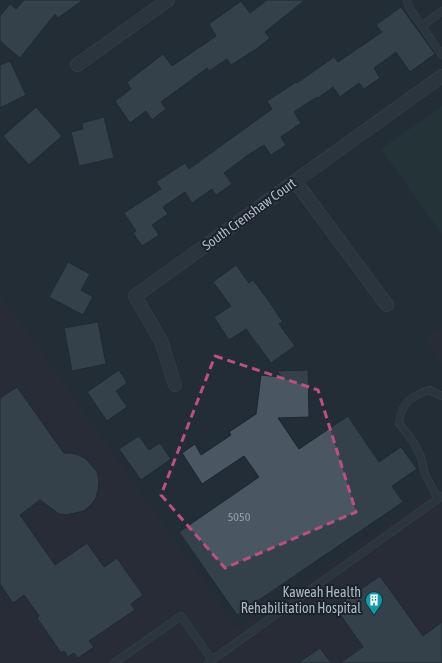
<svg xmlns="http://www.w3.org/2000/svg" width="442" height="663" viewBox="0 0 442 663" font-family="'Asap Condensed',sans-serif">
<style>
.medical{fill:#2d2c39}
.green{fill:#243a39}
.building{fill:#4a5763;stroke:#1c252e}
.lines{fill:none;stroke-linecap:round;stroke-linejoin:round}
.service-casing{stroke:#525c65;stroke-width:8}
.minor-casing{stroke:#525c65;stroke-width:14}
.service{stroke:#353e47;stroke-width:7}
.minor{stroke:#353e47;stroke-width:13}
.marked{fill:none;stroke:#bb5080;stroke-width:3;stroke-dasharray:8 5;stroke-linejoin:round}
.labels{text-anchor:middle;stroke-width:4;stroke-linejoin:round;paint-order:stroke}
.number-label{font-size:12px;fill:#96a0ac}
.street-label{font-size:14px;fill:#afb9c4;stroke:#1a232c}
.poi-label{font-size:14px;fill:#afb9c4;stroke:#1a232c;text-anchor:end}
</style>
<rect width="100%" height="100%" fill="#222d37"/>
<path class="medical" d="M0,293L238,628L442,486V663H0Z
M442,325V366L423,340Z"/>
<path class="green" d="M442,106V234L381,149Z"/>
<path class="building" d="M24,0H83L58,18L55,14L20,58L0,41V16L10,4L16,9Z
M267,0H305L265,32L270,38L258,48L231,65L227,59L209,71L207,68L161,102L166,109L152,120L146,111L130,123L115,101L131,89L127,82L163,54L172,66L216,36L209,24L241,1L250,13Z
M401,7L435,54L410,72L396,52L374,68L380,78L364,89L359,83L340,97L333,87L318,98L317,97L294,112L301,123L281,137L286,145L271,155L264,145L248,155L224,173L232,184L216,195L212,189L192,203L185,192L163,207L168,214L152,225L159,235L142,246L133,233L136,231L124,213L161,189L156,182L185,163L189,169L272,109L267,101L296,82L297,83L334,57L338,62L382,32L376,25Z
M10,61L26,95L0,108V65Z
M36,107L62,136L29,165L3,136Z
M104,117L114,158L79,166L71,132L83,129L82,123Z
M68,262L90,274L81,290L93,297L83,315L49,297Z
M236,265L249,283L253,280L268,300L283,322L279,324L295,346L271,363L246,329L229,340L214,317L231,306L213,282Z
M98,322L106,364L72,371L64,328Z
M119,370L127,383L116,391L127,407L107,421L87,392Z
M308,370L309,417L278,418L299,449L348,416L379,462L401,447L417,469L392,486L403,502L237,615L179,532L259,477L244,456L202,484L182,453L195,444L201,455L231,435L229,432L256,414L261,375L281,377L277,371Z
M17,387L64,453H71L79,455L86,459L97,472L99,481L98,490L96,498L91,505L84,511L66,515L59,514L40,500L20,515L55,565L87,543L104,567L117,558L143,595L131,604L135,610L89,641L94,647L78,658L74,653L68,657L64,651L61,653L37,618L39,616L24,595L13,603L0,584V398Z
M139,436L149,450L160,443L171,459L141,480L119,449Z
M380,576L423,636L442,622V663H340L363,647L335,607Z
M320,648L331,663H298Z"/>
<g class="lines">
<g class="service-casing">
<path id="service" d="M407,0L410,9L442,55
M422,26L442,11
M438,499L425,474L421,457L414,443L399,423C402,402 410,397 429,390L442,396
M114,663L181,616L212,660
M208,663L442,496"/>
</g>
<g class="minor-casing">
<path id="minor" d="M77,65L168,0
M295,181L387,305
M175,385L161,341L135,296L442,76"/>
</g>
<use href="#service" class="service"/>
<use href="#minor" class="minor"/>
</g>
<path d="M0 0H442V663H0ZM215,356L318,390L356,512L225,568L161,495Z" fill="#222d37" fill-opacity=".55" fill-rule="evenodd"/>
<path class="marked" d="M215,356L318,390L356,512L225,568L161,495Z"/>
<defs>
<g id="building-pin" transform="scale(0.9)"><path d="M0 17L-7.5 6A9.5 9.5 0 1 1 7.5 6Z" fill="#0f9aa8" stroke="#1a232c"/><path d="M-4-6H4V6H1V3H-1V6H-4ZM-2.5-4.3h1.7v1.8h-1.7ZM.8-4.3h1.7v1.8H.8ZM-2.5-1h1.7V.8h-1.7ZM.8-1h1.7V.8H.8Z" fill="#fff"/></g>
</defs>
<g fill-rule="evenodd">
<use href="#building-pin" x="374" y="600"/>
</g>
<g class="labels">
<g class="number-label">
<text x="239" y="521">5050</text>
</g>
<g class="street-label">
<text transform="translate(249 214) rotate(-36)" y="5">South Crenshaw Court</text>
</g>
<g class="poi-label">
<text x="361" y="597">Kaweah Health<tspan x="361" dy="16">Rehabilitation Hospital</tspan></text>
</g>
</g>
</svg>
